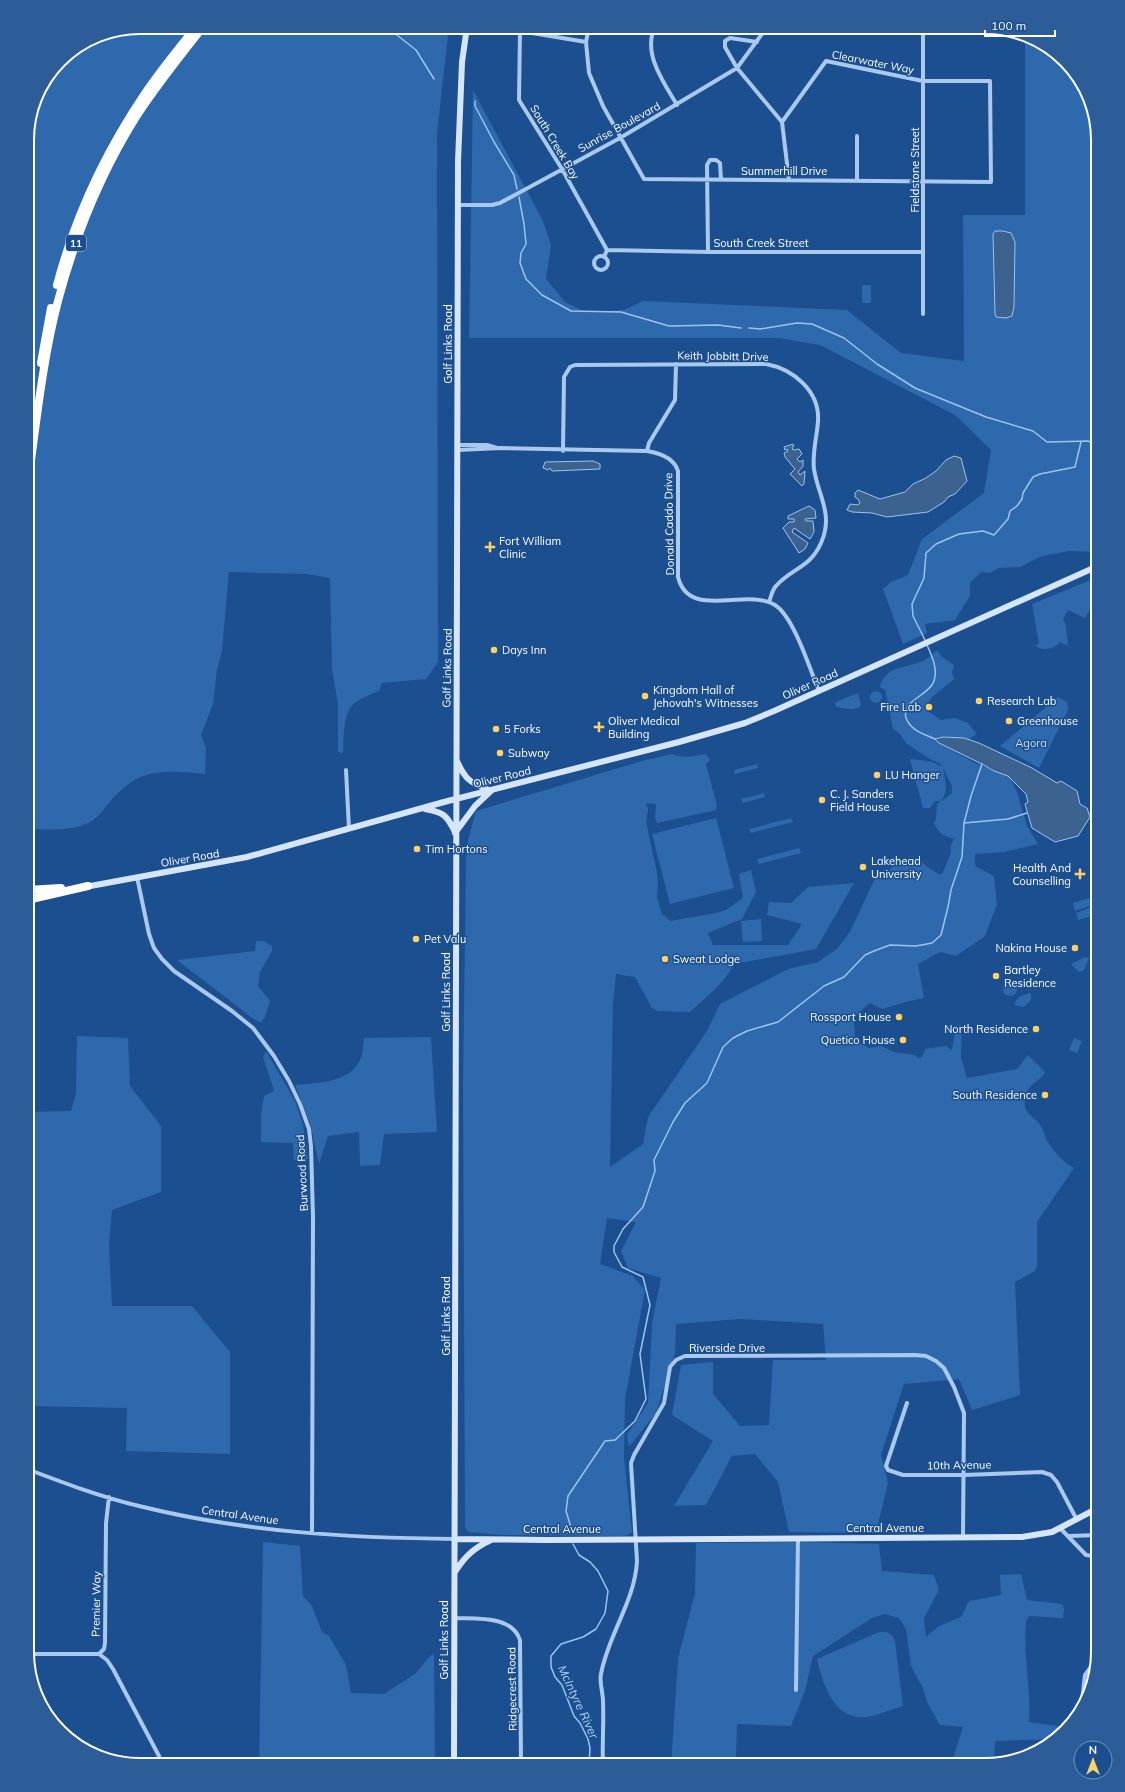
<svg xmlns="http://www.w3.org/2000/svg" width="1125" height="1792" viewBox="0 0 1125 1792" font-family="Mulish,sans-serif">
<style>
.green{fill:#2e69ad}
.water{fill:#3c6290;stroke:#9cc4f0}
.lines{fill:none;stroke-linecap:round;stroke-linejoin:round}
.stream{stroke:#9cc4f0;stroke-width:1.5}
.street{stroke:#a9c9ee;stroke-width:4}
.secondary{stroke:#d6e6fa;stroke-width:6}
.highway{stroke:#fff;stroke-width:8}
.poi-dot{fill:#ffd166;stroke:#1b4f8f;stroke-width:1.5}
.labels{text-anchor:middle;stroke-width:3;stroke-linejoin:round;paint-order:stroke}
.shield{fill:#1b4f8f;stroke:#bbcadd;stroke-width:1}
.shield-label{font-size:10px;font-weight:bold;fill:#fff}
.street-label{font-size:11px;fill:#fff;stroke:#1b4f8f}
.poi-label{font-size:11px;fill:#fff;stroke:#1b4f8f;text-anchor:start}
.park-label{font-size:11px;fill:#cfe3fa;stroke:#1b4f8f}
.water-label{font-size:12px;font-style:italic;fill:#b5d3f5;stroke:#1b4f8f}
.rim{fill:none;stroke:#fff;stroke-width:2}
</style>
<rect width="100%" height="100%" fill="#1b4f8f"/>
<path class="green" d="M140,27H449L437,133L438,662L426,679L382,683L379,691C372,694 363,697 356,702C342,711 344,738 343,753L338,752V704L332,670L330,578L307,574L229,572L222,650L217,670L213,704L201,735L206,748L205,774C183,772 159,769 138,778C130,782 120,791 114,797C105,806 100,818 88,823C70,832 46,829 27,829V133L36,96L60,60L97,35Z
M1025,38L1048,46L1086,90L1098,140V552L1069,551L1042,556L1020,567L999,568L990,573L981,572L970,583V596L955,620L925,624L927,633L903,644L883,589L891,582L908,575L922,539L984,493L991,450L955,415L820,345L779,338H469L473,90L543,221L551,245L546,279L565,302L585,312L624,310L643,301L847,310L901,353L964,361L963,215H1025Z
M862,285H871V303H862Z
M1098,577V612L1091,608L1085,618L1068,610L1063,619L1066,625L1068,646L1060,642C1055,649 1041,652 1035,645L1039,644L1032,604Z
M937,650L941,656L954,665L952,672L954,679L931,698L925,709L941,720L955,718L968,723L977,734L971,738L948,748L975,763L1009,776L1017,792L1027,826L1038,844L1004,852L975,854V866L994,876L997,904L985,936L956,956L940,952L918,964L924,998L905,1002L882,1009L870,1003L854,1017L855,1037L860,1043L869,1048L881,1046L894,1052L915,1055L918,1058L922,1057L925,1049L946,1046L952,1050L956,1027L959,1025L962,1026L961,1057L967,1078L1017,1069L1028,1055L1045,1072C1042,1080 1030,1083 1027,1092C1019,1115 1033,1112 1042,1128C1044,1131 1045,1136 1046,1139C1053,1151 1063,1162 1074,1168L1037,1222V1266L1035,1271L1015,1282L1020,1395L972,1410L959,1379L904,1384L881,1455L888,1483L876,1533L789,1532L778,1482L755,1454L732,1456L706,1505L674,1506L713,1441L672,1415L681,1365L713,1362V1394L740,1426L769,1425L773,1360H826L823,1324L741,1319L676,1324L675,1353L656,1413L629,1447L627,1435L648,1403L652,1324L661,1278L628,1268L621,1251L636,1222L607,1218L600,1264L633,1276L645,1290L625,1399L624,1457L632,1532L628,1535L622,1536L502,1535L468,1532L465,1527L463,1083L466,858L468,840L476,811L642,761L672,754C683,759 695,756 706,754L710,760L706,764L717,806L716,810L657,823L655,818L656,804L646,803L648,810L646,822L657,873L658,883L657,897L662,915L665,916L670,921L716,913L726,910L743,898L739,874L751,870L756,892L742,919L708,933L713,945H788L802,924L767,915L769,902L791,903L808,887L854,883L816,949L734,964C724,984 706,997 690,1012L658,1011L652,1008L635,977L616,974L613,1004L610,1167L643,1144L648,1117L707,1031L720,1004L788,969L818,962L837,949L851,930L875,878L889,870L895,864L921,862L938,874H942L951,853V845L954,839C944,836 938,833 934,823L936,819L937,804L952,793V786L943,768C945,781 949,790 941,801H935L930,808H923L910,759C923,760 933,761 942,767L939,763L928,758L906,743L900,734L893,729L885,690L880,687C884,665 910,668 925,660C929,658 934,653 937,650Z
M870 697a6 6 0 1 1 12 0a6 6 0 1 1-12 0Z
M858,693L861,706C854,711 842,709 835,706L836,702Z
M1058,697L1067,702L1068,710L1039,768L1000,746Z
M757,764L758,768L735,774L734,770Z
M764,793L765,797L743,803L741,799Z
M716,818L734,888L670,904L652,834Z
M791,818L793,822L751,833L749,829Z
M799,848L801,853L759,864L757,859Z
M1089,898L1092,905L1075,911L1073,903Z
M1092,907L1095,915L1078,920L1076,913Z
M761,919L762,941L743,942L741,921Z
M256,941H264L272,946V951L260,972L258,986L270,1001L265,1017L261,1022L255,1020L177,960L255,951Z
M1085,957L1089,958L1084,970L1079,972L1071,964Z
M1003 989a7 7 0 1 1 14 0a7 7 0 1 1-14 0Z
M1029,993L1031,994V1000L1024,1007L1015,1005V1002L1019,997Z
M77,1036L128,1038L130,1086L161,1126V1192L112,1210L109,1245L112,1306H192L230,1352V1454L126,1451L127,1408L27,1406V1112L71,1111L76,1094Z
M431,1037L437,1132L384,1134L380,1165L360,1166L359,1132L328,1136L319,1164L310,1123L295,1085C316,1083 350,1083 360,1060C363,1054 363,1045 364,1038Z
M1074,1038L1082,1041L1077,1053L1069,1050Z
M266,1051L295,1101L303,1125L308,1159L294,1160L293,1143L261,1142V1113L264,1096L274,1091L263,1057Z
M263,1542L300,1546L303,1596L312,1606L322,1632L329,1636L346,1665L351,1693L384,1694L416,1673L430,1656L434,1654L435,1765H259Z
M806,1542L879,1544L882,1571L934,1575L939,1590L924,1618L926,1637L939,1626L961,1617L969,1601L1001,1595L1000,1575L1021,1574L1027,1600L1062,1604L1064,1608L1063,1618L1029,1616L1026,1622C1023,1655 1031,1688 1029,1722L1065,1727L1052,1739L995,1741L994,1763L985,1765H951L963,1727L940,1725L927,1702L923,1688L911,1666L906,1629L899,1618L885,1614L872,1618L813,1656L805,1691L791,1726L737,1724L736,1756L739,1760L747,1761L748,1765H671L678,1659L695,1593L696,1543Z
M879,1632C888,1632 891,1632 895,1641L903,1706C893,1709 883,1713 873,1716C835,1724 824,1688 817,1659Z"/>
<path class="water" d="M995,231H1003L1011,233L1015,242L1014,307L1012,316L1006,318L996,317L995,313L993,234Z
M793,444L794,446L792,447L793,450L799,449L802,454L797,459L800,462L803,460V466L798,472L800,475L805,471L804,484L802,486L790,474L795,469L785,457L784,453L788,451L787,449L785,450L784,447Z
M954,456L961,458L967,481L955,494L948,497L944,502L928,512L887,517L872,513L852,512L847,510L850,504L858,505L860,503L858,499L855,497V493L858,490L880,499L905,492L913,484L926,478L936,471L946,460Z
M593,461L600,464V469L552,471L550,468L548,470L543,468L545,462Z
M809,506L815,510L816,518L805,519L806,521H813L814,532L810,539L794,528L792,532L808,543L805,549L799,553L783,528L789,522H794V519H788V516Z
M943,737L964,738L979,743L1032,768L1057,783L1061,781L1077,791L1080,804L1087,808L1090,817L1078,836L1055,842L1032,828L1025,804L1028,802L1026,794L1008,776L994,771L982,764L939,743L935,739Z"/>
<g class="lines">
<path class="stream" d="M389,27L393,32L416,50L434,79
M475,101V106L494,142L514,175L517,189
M519,197L524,224L526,244L521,253L520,263L526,279L542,295L571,311L621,312L669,326L718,325L741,328
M749,328L760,329L797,323L812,324L844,338L877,364L915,388L986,417L1033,431L1047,442L1088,441L1094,444L1096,465L1098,469
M926,642L913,616L912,604L924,578L926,553L936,544L959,534L983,531L994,535L1008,519L1010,511L1017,506L1022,499L1023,493L1033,477L1040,474L1075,467L1081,442
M927,645C932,656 938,669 934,681C929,696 901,700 906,718C911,731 924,734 935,739
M964,823L971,796L982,764
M572,1531L566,1511L568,1496L605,1441L615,1440L635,1421L646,1399L640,1354L650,1305L643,1277L622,1267L614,1252V1246L623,1229L643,1207L655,1171L654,1160L673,1122L685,1103L707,1083L723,1047L733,1038L747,1031L778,1022L824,986L844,977L865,955L874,951L890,945L916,946L927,944L932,943L941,935L948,907L951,890L962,857L964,823L1008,819L1027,813
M573,1544L579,1555L590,1562L598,1571L608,1591L605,1613L596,1629L583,1637L561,1644L551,1656V1667L555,1677L562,1685L574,1716L580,1723L588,1739L590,1748L589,1765"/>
<path class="street" d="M589,27L586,42L589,73L603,106L644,179L991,182L990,81H923L826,61L782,122
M655,27C642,53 664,83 677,105
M923,27V314
M586,42L520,31L519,100L562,169L607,250
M757,42L730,38L725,41V47L737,68L782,122L789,180
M857,136V180
M458,205H492L500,203L620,138L737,68L767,27
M708,252L707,165L710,160H716L720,163L721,180
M594 263a7 7 0 1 1 14 0a7 7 0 1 1-14 0Z
M604,257L607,250L708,252H923
M458,445H487L497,448
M458,450L501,448L647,451C659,453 674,458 678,471V577C689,621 746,587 775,605C794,617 810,670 819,691
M563,451L564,377L570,367L575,365L766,364C793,369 820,391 818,421C817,437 812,453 814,469C818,496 834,514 821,543C810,568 792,568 776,586C772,590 771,597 769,602
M647,451L649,443L675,400L676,364
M346,770L349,829
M137,877L149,934L154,948L162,959L174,971L232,1011L253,1028L274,1056L289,1081L300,1104L309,1129L311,1146L313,1217L312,1533
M907,1403L886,1466L888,1470L903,1475H964L1042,1472L1051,1475L1057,1482L1077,1520
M27,1469C64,1483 101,1497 139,1506C243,1532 349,1538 456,1539
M109,1497L106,1523L105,1643L104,1649L99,1654L107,1660L113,1669L159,1756L162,1765
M1060,1528L1086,1555L1098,1557
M1069,1536L1098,1535
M454,1618C476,1619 512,1615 520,1640L521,1765
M27,1654H99
M796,1690L798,1538
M1081,1709L1085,1675L1096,1660
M603,1765C602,1744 604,1722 603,1701C603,1692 599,1682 601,1674C608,1635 635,1601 637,1561L631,1463L634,1455L664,1403L670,1367L676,1360L685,1356L915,1355L926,1356L936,1361L944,1368L954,1387L964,1413L963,1537"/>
<path class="secondary" d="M457,761C465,779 470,783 489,790
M425,809C443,812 447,815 455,832
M455,833L475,806L492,790
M85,887L247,857L444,802L679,742L745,723L774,711L1098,566
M456,1539L547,1540L1022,1537L1052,1532L1098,1508
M455,1572C465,1556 474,1548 491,1540
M454,1765L458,162L462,62L467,27"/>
<path class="highway" d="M57,285C75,217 105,153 144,95C160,71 178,49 196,27
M41,363L51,308
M27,449L34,406
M27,489C36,427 42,362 58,301C75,237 101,173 136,117C156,86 180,56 203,27
M27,890L61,888
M27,900L88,886"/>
</g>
<g class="poi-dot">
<path d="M488 541h4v4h4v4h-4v4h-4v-4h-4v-4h4z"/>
<circle cx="494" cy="650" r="4"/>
<circle cx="645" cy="696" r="4"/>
<circle cx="979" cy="701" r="4"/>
<circle cx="929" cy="707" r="4"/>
<circle cx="1009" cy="721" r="4"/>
<path d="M597 721h4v4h4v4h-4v4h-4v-4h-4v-4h4z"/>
<circle cx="496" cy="729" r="4"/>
<circle cx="500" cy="753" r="4"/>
<circle cx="877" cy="775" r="4"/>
<circle cx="822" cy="800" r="4"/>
<circle cx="417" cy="849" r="4"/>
<circle cx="863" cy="867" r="4"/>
<path d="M1078 868h4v4h4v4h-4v4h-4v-4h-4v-4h4z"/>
<circle cx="416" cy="939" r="4"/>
<circle cx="1075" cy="948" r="4"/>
<circle cx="665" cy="959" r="4"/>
<circle cx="996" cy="976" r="4"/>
<circle cx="899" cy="1017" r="4"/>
<circle cx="1036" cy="1029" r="4"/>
<circle cx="903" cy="1040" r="4"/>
<circle cx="1045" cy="1095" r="4"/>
</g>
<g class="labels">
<rect class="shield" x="66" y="235" width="20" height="16" rx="3"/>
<g class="shield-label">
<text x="76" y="247">11</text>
</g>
<g class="street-label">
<text transform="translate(873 62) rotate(11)" y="4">Clearwater Way</text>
<text transform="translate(619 127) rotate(-29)" y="4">Sunrise Boulevard</text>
<text transform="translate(555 142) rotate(59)" y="4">South Creek Bay</text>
<text transform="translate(915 170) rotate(-90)" y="4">Fieldstone Street</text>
<text x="784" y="175">Summerhill Drive</text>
<text x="761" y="247">South Creek Street</text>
<text transform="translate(448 344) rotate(-90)" y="4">Golf Links Road</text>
<text transform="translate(723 356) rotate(1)" y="4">Keith Jobbitt Drive</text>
<text transform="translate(669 524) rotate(-91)" y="4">Donald Caddo Drive</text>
<text transform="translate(447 668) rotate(-89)" y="4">Golf Links Road</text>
<text transform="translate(810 684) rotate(-24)" y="4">Oliver Road</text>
<text transform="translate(502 777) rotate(-14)" y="4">Oliver Road</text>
<text transform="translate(190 858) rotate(-10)" y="4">Oliver Road</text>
<text transform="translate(446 992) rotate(-90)" y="4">Golf Links Road</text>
<text transform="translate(302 1173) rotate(-93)" y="4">Burwood Road</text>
<text transform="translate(446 1316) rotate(-90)" y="4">Golf Links Road</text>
<text x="727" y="1352">Riverside Drive</text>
<text transform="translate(959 1465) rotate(-1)" y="4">10th Avenue</text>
<text transform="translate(240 1515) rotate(8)" y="4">Central Avenue</text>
<text x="885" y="1532">Central Avenue</text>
<text x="562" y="1533">Central Avenue</text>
<text transform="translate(96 1604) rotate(-89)" y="4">Premier Way</text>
<text transform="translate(444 1640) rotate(-90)" y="4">Golf Links Road</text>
<text transform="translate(512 1689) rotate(-91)" y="4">Ridgecrest Road</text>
</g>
<g class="poi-label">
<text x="499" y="545">Fort William<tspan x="499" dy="13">Clinic</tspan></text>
<text x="502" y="654">Days Inn</text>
<text x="653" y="694">Kingdom Hall of<tspan x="653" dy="13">Jehovah's Witnesses</tspan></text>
<text x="987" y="705">Research Lab</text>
<text x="921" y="711" text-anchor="end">Fire Lab</text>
<text x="608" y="725">Oliver Medical<tspan x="608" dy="13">Building</tspan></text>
<text x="1017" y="725">Greenhouse</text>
<text x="504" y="733">5 Forks</text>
<text x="508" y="757">Subway</text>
<text x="885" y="779">LU Hanger</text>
<text x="830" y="798">C. J. Sanders<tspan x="830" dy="13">Field House</tspan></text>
<text x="425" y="853">Tim Hortons</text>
<text x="871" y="865">Lakehead<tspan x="871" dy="13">University</tspan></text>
<text x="1071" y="872" text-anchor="end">Health And<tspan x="1071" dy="13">Counselling</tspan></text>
<text x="424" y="943">Pet Valu</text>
<text x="1067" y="952" text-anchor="end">Nakina House</text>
<text x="673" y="963">Sweat Lodge</text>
<text x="1004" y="974">Bartley<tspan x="1004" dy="13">Residence</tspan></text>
<text x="891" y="1021" text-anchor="end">Rossport House</text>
<text x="1028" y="1033" text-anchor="end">North Residence</text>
<text x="895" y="1044" text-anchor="end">Quetico House</text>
<text x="1037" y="1099" text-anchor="end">South Residence</text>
</g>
<g class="park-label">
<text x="1031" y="747">Agora</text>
</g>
<g class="water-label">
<text transform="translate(578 1702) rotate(65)" y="4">McIntyre River</text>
</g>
</g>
<path d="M0 0H1125V1792H0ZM140 34H985A106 106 0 0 1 1091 140V1652A106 106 0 0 1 985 1758H140A106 106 0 0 1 34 1652V140A106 106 0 0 1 140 34Z" fill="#2d5d98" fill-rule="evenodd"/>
<path class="rim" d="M140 34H985A106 106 0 0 1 1091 140V1652A106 106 0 0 1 985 1758H140A106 106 0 0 1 34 1652V140A106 106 0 0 1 140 34Z"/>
<g transform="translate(1093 1760)"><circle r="19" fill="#1b4f8f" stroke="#7695bc"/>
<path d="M0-3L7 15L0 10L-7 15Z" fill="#ffd166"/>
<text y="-6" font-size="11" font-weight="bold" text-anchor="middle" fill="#ffffff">N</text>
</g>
<path d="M985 30v6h70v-6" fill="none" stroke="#ffffff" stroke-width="2"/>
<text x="991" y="30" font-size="12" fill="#ffffff" stroke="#1b4f8f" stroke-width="3" paint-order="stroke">100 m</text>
</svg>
